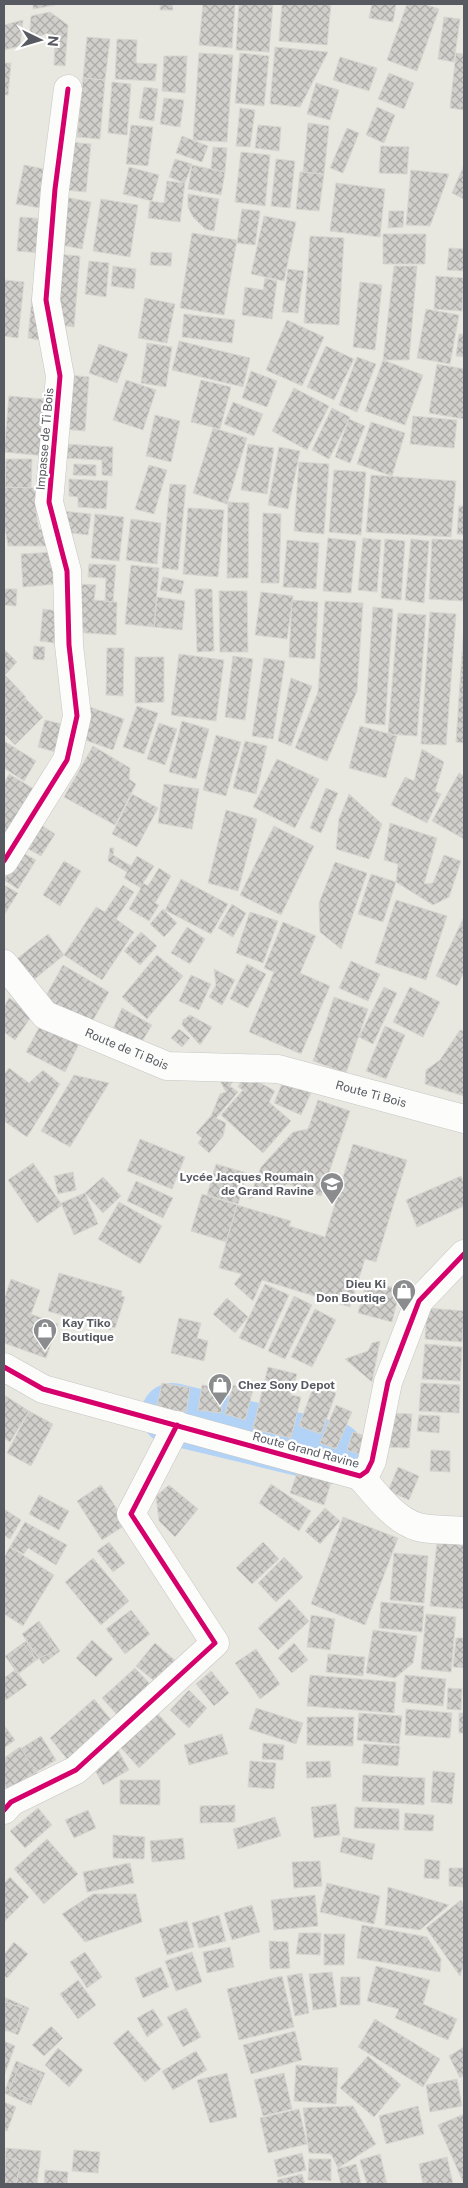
<svg xmlns="http://www.w3.org/2000/svg" width="468" height="2188" viewBox="0 0 468 2188" font-family="'Public Sans',sans-serif">
<style>
.lines{fill:none;stroke-linecap:round;stroke-linejoin:round}
.river{stroke:#b2d2f6;stroke-width:62}
.building{fill:url(#building-cross-hatch);stroke:#d8d6d0}
.street-casing{stroke:#c5c6c5;stroke-width:29}
.street{stroke:#fcfcfa;stroke-width:28}
.cycleway-casing{stroke:#fff;stroke-width:8}
.cycleway{stroke:#d6006c;stroke-width:5}
.labels{text-anchor:middle;stroke-width:4.5;stroke-linejoin:round;paint-order:stroke}
.street-label{font-size:12px;fill:#575a61;stroke:#fff}
.poi-label{font-size:12px;font-weight:bold;fill:#575a61;stroke:#fff;text-anchor:end}
</style>
<defs>
<pattern id="building-cross-hatch" width="8" height="8" patternUnits="userSpaceOnUse" patternTransform="scale(1.25)"><rect width="8" height="8" fill="#d0cfcb"/><path d="M0 0l8 8M0 8l8-8" fill="none" stroke="#acaba8"/></pattern>
</defs>
<rect width="100%" height="100%" fill="#e8e8e0"/>
<g class="lines">
<path class="river" d="M172,1414L334,1453"/>
</g>
<path class="building" d="M33,4H55V5L33,9Z
M160,4H172L173,10H160Z
M203,4H235L232,48L199,45Z
M239,4H273L269,52L236,50Z
M282,4H331L327,45L279,41Z
M372,4H396L393,22L369,18Z
M407,4H424L439,9L417,71L387,60Z
M50,12L68,25L65,66L54,65L55,43L47,33L29,42L31,16Z
M444,17L460,19L454,62L438,59Z
M23,20L20,46L4,50V25Z
M87,37L110,39L105,80L83,78Z
M117,39L137,40L136,63L157,64L155,81L115,79Z
M275,47L328,52L300,107L270,104Z
M199,53L233,55L227,142L193,140Z
M240,53L269,56L264,106L235,103Z
M456,53L464,54V110L450,108Z
M164,56H187L185,93L162,91Z
M340,57L377,68L369,91L333,80Z
M4,63H11L8,95H4Z
M389,73L414,83L404,109L378,99Z
M83,78L105,80L100,139L77,137Z
M112,82L131,84L127,135L108,133Z
M316,83L339,90L330,120L307,114Z
M144,87L158,89L154,121L139,118Z
M164,98L184,100L180,127L160,124Z
M377,107L395,115L384,143L366,135Z
M240,108L255,110L250,147L236,146Z
M308,123L329,126L324,174L303,172Z
M131,125L153,127L148,166L126,164Z
M258,125L281,127L279,151L255,148Z
M347,128L359,133L343,173L330,168Z
M182,136L208,146L202,162L176,153Z
M69,142L91,144L86,192L64,190Z
M381,146L409,147L407,174L379,173Z
M213,147L227,148L225,172L211,169Z
M241,152L270,155L265,206L235,202Z
M175,159L192,164L185,183L169,177Z
M276,159L295,161L290,208L271,206Z
M24,165L54,171L47,209L16,204Z
M192,165L225,172L221,195L188,189Z
M464,165V199L452,193Z
M129,167L159,175L152,201L123,194Z
M411,170L449,174L430,226L406,225Z
M300,172L324,174L319,211L296,209Z
M167,181L185,183L180,222L148,218L150,201L164,203Z
M336,183L385,189L380,237L330,231Z
M188,194L219,199L214,231L205,229L193,217L188,207Z
M65,197L91,202L82,249L56,244Z
M101,199L138,205L130,257L93,251Z
M242,209L260,211L255,245L237,243Z
M389,211H404L403,227L388,228Z
M264,216L296,222L284,281L251,274Z
M20,217L46,219L43,253L17,251Z
M192,233L237,240L224,315L180,308Z
M383,234H426L425,264H383Z
M310,236L344,238L339,325L304,323Z
M449,248L464,249V271L447,270Z
M151,252L172,253L171,266L150,265Z
M55,254L80,256L74,327L59,325Z
M89,261L109,263L106,297L85,294Z
M113,266L136,269L134,289L111,286Z
M394,266H417L409,360H383Z
M288,269L304,271L298,313L282,312Z
M436,276L464,278L462,311L434,309Z
M265,278L277,281L272,319L242,315L245,287L263,290Z
M4,280L24,282L18,338L4,336Z
M360,282L382,285L375,350L353,347Z
M33,288L44,289L39,340L28,338Z
M145,298L175,304L167,343L138,338Z
M426,309L459,315L450,364L417,358Z
M184,314L235,320L232,343L182,337Z
M287,320L324,337L302,386L266,370Z
M459,334H464V357L456,356Z
M179,341L250,358L243,387L172,370Z
M147,343L172,347L166,387L141,383Z
M99,344L128,354L117,383L89,373Z
M326,346L354,359L334,400L307,387Z
M357,357L376,364L357,412L339,405Z
M383,360L423,375L405,425L365,411Z
M437,364L464,369V419L429,413Z
M251,371L277,381L267,407L242,398Z
M68,375L89,377L85,431L63,429Z
M126,380L156,390L143,430L113,420Z
M201,380L231,387L220,429L191,422Z
M294,388L329,406L307,450L272,431Z
M9,396L52,400L46,456L4,452Z
M233,402L263,414L254,436L224,424Z
M332,408L350,417L329,459L312,450Z
M155,415L180,421L171,462L146,456Z
M413,416L457,420L454,448L410,444Z
M349,419L365,426L350,463L335,457Z
M371,422L405,433L392,476L357,464Z
M213,428L247,438L227,504L193,493Z
M65,444L113,447L112,476L102,475V460L64,458Z
M248,444L274,448L267,494L241,490Z
M279,447L300,451L288,509L268,505Z
M6,459H32L31,488L5,487Z
M299,462L329,464L324,534L294,531Z
M74,464L96,465V476L73,475Z
M149,465L167,470L154,514L135,509Z
M334,470L366,472L361,535L329,532Z
M371,475L456,481L451,537L366,532Z
M69,479L108,481L106,509L78,507V497L69,496Z
M170,484L186,485L178,570L162,568Z
M4,487L38,488L42,513L36,512L39,529L44,530L46,546H8L4,522Z
M228,502L249,503L248,578H227Z
M459,506H464V535L457,534Z
M188,508L224,510L218,577L183,574Z
M62,511L91,514L88,535L64,532Z
M263,513L281,514L279,583H261Z
M95,514L124,517L119,561L91,558Z
M131,519L161,523L157,564L126,560Z
M328,538L356,541L351,593L323,591Z
M363,538L381,540L377,592L358,590Z
M385,539L405,541L401,600L381,598Z
M411,539L429,541L424,603L405,600Z
M432,539L464,540V601L429,599Z
M287,540L319,543L316,589L283,587Z
M55,552L57,584L23,587L21,554Z
M89,564L116,565L113,602L105,601L106,578L88,577Z
M131,565L159,568L154,627L125,624Z
M163,577L184,581L181,594L160,590Z
M79,584L96,585L94,600L117,602L116,635L73,632Z
M4,589H17L16,606L4,605Z
M195,589H212L214,651L197,652Z
M219,591H247L248,652H220Z
M261,592L293,596L287,639L255,635Z
M157,597L185,601L182,630L154,627Z
M292,600L318,602L315,659L289,657Z
M325,601L363,603L357,691L327,761L295,748L318,692Z
M373,607L393,609L385,725L365,723Z
M43,609L59,611L55,643L40,641Z
M430,612L456,614L446,745L421,744Z
M398,613L426,615L417,736L388,734Z
M464,624V743L456,742Z
M34,646L45,647L44,660L33,659Z
M107,648H124L123,696L106,695Z
M4,649L17,662L4,676Z
M179,654L224,660L216,721L171,715Z
M233,656L253,659L245,720L225,717Z
M135,657H164V702L135,703Z
M264,658L285,661L273,739L252,736Z
M5,675L26,697L4,719V676Z
M291,678L312,686L291,746L278,741Z
M25,698L43,717L15,745L4,734V719Z
M87,706L124,719L113,750L77,737Z
M137,706L158,713L144,754L123,747Z
M45,720L66,725L59,753L38,747Z
M182,721L209,729L196,779L169,772Z
M159,723L177,729L165,765L147,759Z
M360,726L397,736L386,778L349,768Z
M216,735L241,742L226,796L203,790Z
M4,741L36,761L24,781L4,768Z
M245,741L267,746L256,794L233,788Z
M93,746L130,768L129,779L136,784L115,825L64,797Z
M422,749L444,762L435,791L441,794L427,823L391,805L405,777L414,781Z
M277,759L319,779L295,828L253,807Z
M459,773L464,776V839L432,821Z
M9,774L39,792L4,849V783Z
M164,784L199,789L192,829L158,823Z
M326,788L338,793L321,833L310,828Z
M132,794L158,808L137,847L112,834Z
M349,794L382,824L369,859L336,849L339,819Z
M226,810L257,819L238,891L208,883Z
M38,823L55,834L41,856L23,846Z
M390,823L437,838L424,884L433,883L444,855L461,861L449,897L433,905L396,882L398,864L384,860Z
M274,826L314,846L281,915L240,895Z
M110,848H114L113,855L131,866L137,856L154,866L143,883L148,886L159,868L171,876L155,903L159,905L149,921L129,909L141,888L124,878L127,872L108,861Z
M21,852L36,860L18,889L4,880Z
M64,861L81,871L60,906L43,895Z
M335,862L367,873L341,949L320,932L319,903Z
M371,874L396,882L383,922L358,914Z
M181,879L228,904L211,934L165,910Z
M4,885L18,893L4,915Z
M123,885L134,892L116,919L134,932L102,980L64,955L96,907L105,912Z
M396,900L447,916L426,980L375,963Z
M232,904L246,913L233,937L218,928Z
M163,909L177,923L164,937L150,924Z
M250,912L278,921L263,963L236,953Z
M463,919L464,972L457,986L436,976Z
M283,922L316,936L300,973L330,986L301,1054L249,1032L274,972L264,968Z
M187,927L205,939L190,964L171,953Z
M141,932L157,946L140,965L124,951Z
M48,934L64,955L31,982L14,961Z
M157,955L183,976L147,1019L122,997Z
M351,961L380,974L368,1001L339,988Z
M247,964L266,974L248,1008L230,999Z
M63,965L109,992L88,1029L42,1003Z
M214,969L235,980L222,1005L209,997L216,985Z
M191,975L211,984L199,1010L179,1001Z
M384,987L397,993L373,1044L359,1037Z
M410,987L440,1002L423,1037L393,1022Z
M334,997L368,1009L346,1073L313,1061Z
M9,998L33,1014L15,1040L4,1032V1007Z
M122,1008L152,1025L138,1048L110,1036Z
M190,1015L212,1027L200,1045L182,1025L183,1020Z
M42,1022L80,1042L65,1072L26,1052Z
M385,1026L405,1035L386,1079L366,1071Z
M179,1029L190,1038L182,1047L171,1038Z
M460,1030L464,1031V1096L425,1084L426,1070L440,1060Z
M9,1068L29,1083L43,1070L60,1084L27,1137L4,1121V1075Z
M245,1074L275,1091L269,1102L291,1121L263,1153L221,1115L243,1090L238,1087Z
M74,1075L109,1083L70,1147L41,1131Z
M236,1077L230,1086L238,1092L216,1118L226,1123L223,1136L209,1153L198,1143L202,1138L196,1133L211,1116L220,1094L226,1092L220,1081Z
M283,1081L311,1093L301,1115L274,1103Z
M318,1100L350,1111L321,1196L288,1184L249,1199L261,1167L293,1132L308,1129Z
M140,1139L185,1157L172,1189L127,1171Z
M353,1144L407,1160L376,1262L365,1259L350,1307L262,1280L253,1301L234,1284L242,1274L219,1268L237,1205L291,1221L289,1226L325,1237Z
M33,1163L62,1205L37,1223L8,1180Z
M216,1164L247,1173L238,1204L207,1195Z
M73,1172L76,1190L58,1194L54,1176Z
M461,1176L464,1184V1206L417,1227L406,1200Z
M103,1177L121,1196L103,1213L85,1193Z
M136,1181L173,1198L163,1218L127,1201Z
M85,1193L98,1224L74,1235L61,1203Z
M202,1194L237,1205L226,1242L191,1231Z
M119,1202L162,1226L140,1264L98,1239Z
M59,1273L122,1291L121,1296L125,1297L115,1328L111,1327V1330L48,1311Z
M11,1279L40,1290L31,1314L58,1324L46,1358L4,1343V1299Z
M367,1281L400,1289L392,1322L358,1313Z
M265,1284L289,1295L264,1349L239,1338Z
M294,1296L312,1305L285,1359L268,1351Z
M227,1298L248,1317L235,1333L213,1314Z
M427,1308L464,1311L462,1342L425,1339Z
M315,1309L336,1320L312,1367L291,1357Z
M179,1318L201,1323L197,1338L208,1341L204,1361L171,1353Z
M380,1341L372,1382L345,1359L368,1351L372,1343Z
M425,1344L462,1347L460,1381L422,1379Z
M268,1367L297,1374L291,1395L301,1397L291,1438L253,1429Z
M162,1383L190,1388L186,1412L157,1407Z
M421,1383L460,1385L459,1413L419,1411Z
M202,1385L224,1388L221,1413L198,1410Z
M233,1385L253,1390L245,1420L225,1414Z
M314,1385L336,1393L321,1434L299,1426Z
M4,1395L29,1411L10,1442L4,1438Z
M336,1405L352,1412L336,1449L320,1443Z
M29,1411L53,1424L31,1466L7,1453Z
M386,1413L412,1414L409,1448L384,1447Z
M419,1415L440,1416L439,1433L417,1431Z
M353,1432L369,1437L363,1455L347,1450Z
M431,1450L450,1451V1472L430,1471Z
M398,1467L419,1476L409,1500L388,1491Z
M299,1468L332,1479L324,1505L290,1493Z
M271,1484L311,1511L299,1531L259,1503Z
M101,1485L127,1524L102,1540L77,1501Z
M169,1485L198,1509L175,1537L159,1521L156,1496Z
M39,1495L69,1511L59,1530L29,1514Z
M325,1508L340,1521L320,1544L305,1531Z
M4,1509L21,1520L10,1539L4,1535Z
M343,1517L398,1538L365,1625L311,1604Z
M25,1522L67,1545L56,1565L28,1548L24,1554L10,1547Z
M109,1542L125,1563L113,1572L97,1551Z
M263,1542L279,1559L252,1584L236,1568Z
M437,1542L464,1545V1609L430,1606Z
M10,1547L54,1575L23,1626L4,1614V1557Z
M394,1553L428,1556L424,1603L390,1600Z
M284,1557L303,1577L276,1602L258,1583Z
M93,1558L129,1601L101,1625L65,1582Z
M289,1599L309,1621L278,1650L258,1628Z
M381,1602L424,1606L422,1632L379,1628Z
M131,1610L150,1634L125,1654L106,1629Z
M426,1614L456,1617L451,1672L421,1669Z
M311,1615L335,1619L330,1650L307,1647Z
M39,1621L60,1651L43,1664L22,1634Z
M42,1627L56,1650L36,1660L25,1638Z
M373,1630L417,1636L413,1663L395,1678L366,1673Z
M456,1638H464V1668L453,1667Z
M92,1640L113,1659L96,1677L76,1658Z
M26,1641L39,1658L18,1674L5,1656Z
M155,1643L177,1662L158,1684L136,1666Z
M294,1643L308,1660L292,1673L278,1658Z
M24,1644L36,1660L19,1673L8,1657Z
M256,1649L280,1684L260,1699L235,1663Z
M328,1654L365,1657L363,1676L326,1672Z
M135,1668L151,1685L118,1716L102,1698Z
M15,1670L27,1685L6,1700L4,1697V1678Z
M211,1671L229,1693L214,1706L196,1684Z
M310,1675L396,1682L394,1713L307,1706Z
M405,1675L446,1679L443,1706L402,1702Z
M448,1688L462,1689L461,1710L447,1709Z
M189,1690L207,1708L189,1728L170,1710Z
M94,1699L112,1721L68,1760L50,1738Z
M152,1707L176,1734L139,1768L115,1741Z
M256,1708L303,1723L296,1744L249,1729Z
M406,1709L452,1713L450,1738L405,1735Z
M359,1713L402,1716L399,1744L357,1740Z
M459,1713H464V1733H459Z
M307,1717H354L353,1746L307,1745Z
M4,1725L15,1740L4,1748Z
M222,1734L228,1754L189,1765L184,1745Z
M41,1736L56,1760L8,1789L4,1782V1759Z
M263,1743L284,1745L283,1760L262,1759Z
M364,1744L400,1746L398,1766L362,1763Z
M20,1747L39,1776L10,1794L4,1784V1758Z
M117,1748L129,1770L103,1785L91,1763Z
M250,1761L276,1763L274,1789L248,1787Z
M330,1761L331,1777L307,1778L306,1762Z
M433,1771L455,1773L452,1804L431,1802Z
M363,1775L425,1778L424,1805L362,1801Z
M120,1780H160V1805L120,1804Z
M336,1804L340,1835L314,1838L311,1807Z
M235,1805V1822L200,1823V1806Z
M355,1807L399,1809V1830L354,1828Z
M38,1808L52,1825L25,1848L10,1831Z
M88,1810L96,1828L74,1838L65,1820Z
M405,1813L434,1815L433,1831L404,1830Z
M275,1817L281,1836L238,1849L233,1829Z
M113,1835L145,1837L144,1859L113,1858Z
M343,1837L375,1844L372,1860L340,1852Z
M183,1838L185,1859L152,1862L150,1841Z
M47,1839L78,1874L44,1904L14,1869Z
M425,1859L440,1861L439,1879L424,1878Z
M320,1861L322,1886L294,1888L292,1862Z
M130,1863L134,1883L87,1892L83,1872Z
M449,1868H464V1887L449,1886Z
M10,1877L29,1897L4,1922V1883Z
M327,1883L380,1896L374,1924L320,1912Z
M388,1887L449,1905L420,1930L385,1925Z
M93,1894H136L142,1922L85,1942L62,1914Z
M315,1895L318,1926L274,1930L271,1900Z
M461,1900L464,1905V1963L460,1976L426,1928Z
M252,1905L260,1932L232,1940L224,1913Z
M219,1915L226,1941L199,1948L192,1923Z
M187,1921L194,1947L167,1955L159,1929Z
M362,1925L427,1937L441,1959L440,1972L357,1958Z
M299,1933H321L320,1955L296,1954Z
M324,1934H345L344,1965H324Z
M269,1941L288,1942L290,1968L270,1969Z
M14,1942L28,1954L7,1978L4,1975V1955Z
M230,1947L234,1967L207,1973L203,1952Z
M85,1952L102,1977L87,1988L70,1962Z
M192,1952L202,1982L176,1991L165,1961Z
M376,1966L430,1980L423,2004L457,2019L448,2040L395,2018L399,2009L367,2001Z
M161,1967L169,1987L143,1998L135,1978Z
M332,1972L337,2007L313,2010L309,1974Z
M302,1973L309,2013L295,2016L287,1976Z
M282,1976L294,2027L239,2040L227,1989Z
M341,1977H360V2005H340Z
M78,1980L96,2005L78,2019L60,1994Z
M4,1997L29,2008L18,2035L4,2029Z
M5,2002L23,2008L16,2031H4Z
M186,2008L201,2037L183,2047L167,2017Z
M153,2009L163,2025L147,2037L137,2018Z
M375,2019L440,2059L423,2087L358,2047Z
M51,2026L63,2038L44,2056L32,2045Z
M128,2030L161,2069L145,2082L113,2043Z
M295,2031L302,2060L251,2074L243,2045Z
M4,2041L15,2046L4,2076Z
M464,2047V2075L460,2078L449,2056Z
M58,2048L83,2070L69,2087L45,2065Z
M196,2051L207,2070L173,2090L162,2071Z
M368,2056L401,2085L374,2117L340,2088Z
M16,2061L45,2073L31,2105L4,2093Z
M20,2065L42,2076L31,2100L9,2090Z
M296,2065L338,2068L336,2104L294,2101Z
M227,2073L237,2117L210,2123L197,2080Z
M284,2073L292,2109L263,2116L254,2080Z
M457,2079L462,2106L430,2112L426,2085Z
M4,2102L16,2107L7,2131L4,2130Z
M353,2106L376,2144L338,2168L331,2154L309,2153L303,2108Z
M418,2106L424,2134L386,2144L379,2116Z
M299,2109L307,2144L268,2153L260,2118Z
M464,2114V2184L438,2125Z
M6,2148L41,2151L37,2184H4Z
M74,2150L100,2152L98,2173L72,2171Z
M302,2153L306,2170L278,2177L274,2160Z
M380,2154L387,2184H367L360,2160Z
M4,2157L21,2161L16,2184H4Z
M447,2157L453,2184H423L419,2164Z
M309,2159H331V2181L308,2180Z
M356,2164L361,2184H341L337,2169Z
M45,2170L68,2172L67,2184H44Z
M302,2174L305,2184H278L277,2180Z"/>
<g class="lines">
<g class="street-casing">
<g id="street">
<path d="M4,861L67,760L77,716L69,645L67,571L49,502L60,376L46,300L55,189L68,89"/>
<path id="s1" d="M4,964L45,1015L167,1066L278,1069L464,1119"/>
<path d="M4,1367L43,1389L360,1476L367,1471L372,1461L388,1382L419,1301L464,1254"/>
<path d="M360,1476C375,1493 394,1520 418,1527C432,1531 450,1529 464,1531"/>
<path d="M4,1810L11,1802L76,1770L215,1643L131,1514L177,1425"/>
</g>
</g>
<use href="#street" class="street"/>
<g class="cycleway-casing">
<path id="cycleway" d="M4,861L67,760L77,716L69,645L67,571L49,502L60,376L46,300L55,189L68,89
M4,1367L43,1389L360,1476L367,1471L372,1461L388,1382L419,1301L464,1254
M4,1810L11,1802L76,1770L215,1643L131,1514L177,1425"/>
</g>
<use href="#cycleway" class="cycleway"/>
</g>
<defs>
<g id="school-pin" transform="scale(1.25)"><path d="M0 17L-7.5 6A9.5 9.5 0 1 1 7.5 6Z" fill="#8a8c8d" stroke="#fff"/><path d="M0-5L7-2L0 1L-7-2ZM-4 1L0 2.5L4 1V4Q0 6-4 4Z" fill="#fff"/></g>
<g id="shop-pin" transform="scale(1.25)"><path d="M0 17L-7.5 6A9.5 9.5 0 1 1 7.5 6Z" fill="#8a8c8d" stroke="#fff"/><path d="M-5-2.5h2.3a2.7 3.5 0 0 1 5.4 0H5L5.5 6h-11ZM-1.5-2.5h3a1.5 2.3 0 0 0-3 0Z" fill="#fff"/></g>
</defs>
<g fill-rule="evenodd">
<use href="#school-pin" x="332" y="1184"/>
<use href="#shop-pin" x="404" y="1291"/>
<use href="#shop-pin" x="45" y="1330"/>
<use href="#shop-pin" x="220" y="1385"/>
</g>
<g class="labels">
<g class="street-label">
<text transform="translate(45 439) rotate(-85)" y="4">Impasse de Ti Bois</text>
<text dy="4" stroke="none"><textPath href="#s1" startOffset="154">Route de Ti Bois</textPath></text>
<text dy="4" stroke="none"><textPath href="#s1" startOffset="405">Route Ti Bois</textPath></text>
<text transform="translate(306 1450) rotate(15)" y="4">Route Grand Ravine</text>
</g>
<g class="poi-label">
<text x="314" y="1181">Lycée Jacques Roumain<tspan x="314" dy="14">de Grand Ravine</tspan></text>
<text x="386" y="1288">Dieu Ki<tspan x="386" dy="14">Don Boutiqe</tspan></text>
<text x="62" y="1327" text-anchor="start">Kay Tiko<tspan x="62" dy="14">Boutique</tspan></text>
<text x="238" y="1389" text-anchor="start">Chez Sony Depot</text>
</g>
</g>
<rect width="468" height="2188" fill="none" stroke="#575a61" stroke-width="10"/>
<g transform="translate(40 40) rotate(95)" stroke="#ffffff" stroke-width="4" paint-order="stroke">
<path d="M0-4L9 19L0 12L-9 19Z" fill="#575a61"/>
<text y="-8" font-size="14" font-weight="bold" text-anchor="middle" fill="#575a61">N</text>
</g>
</svg>
